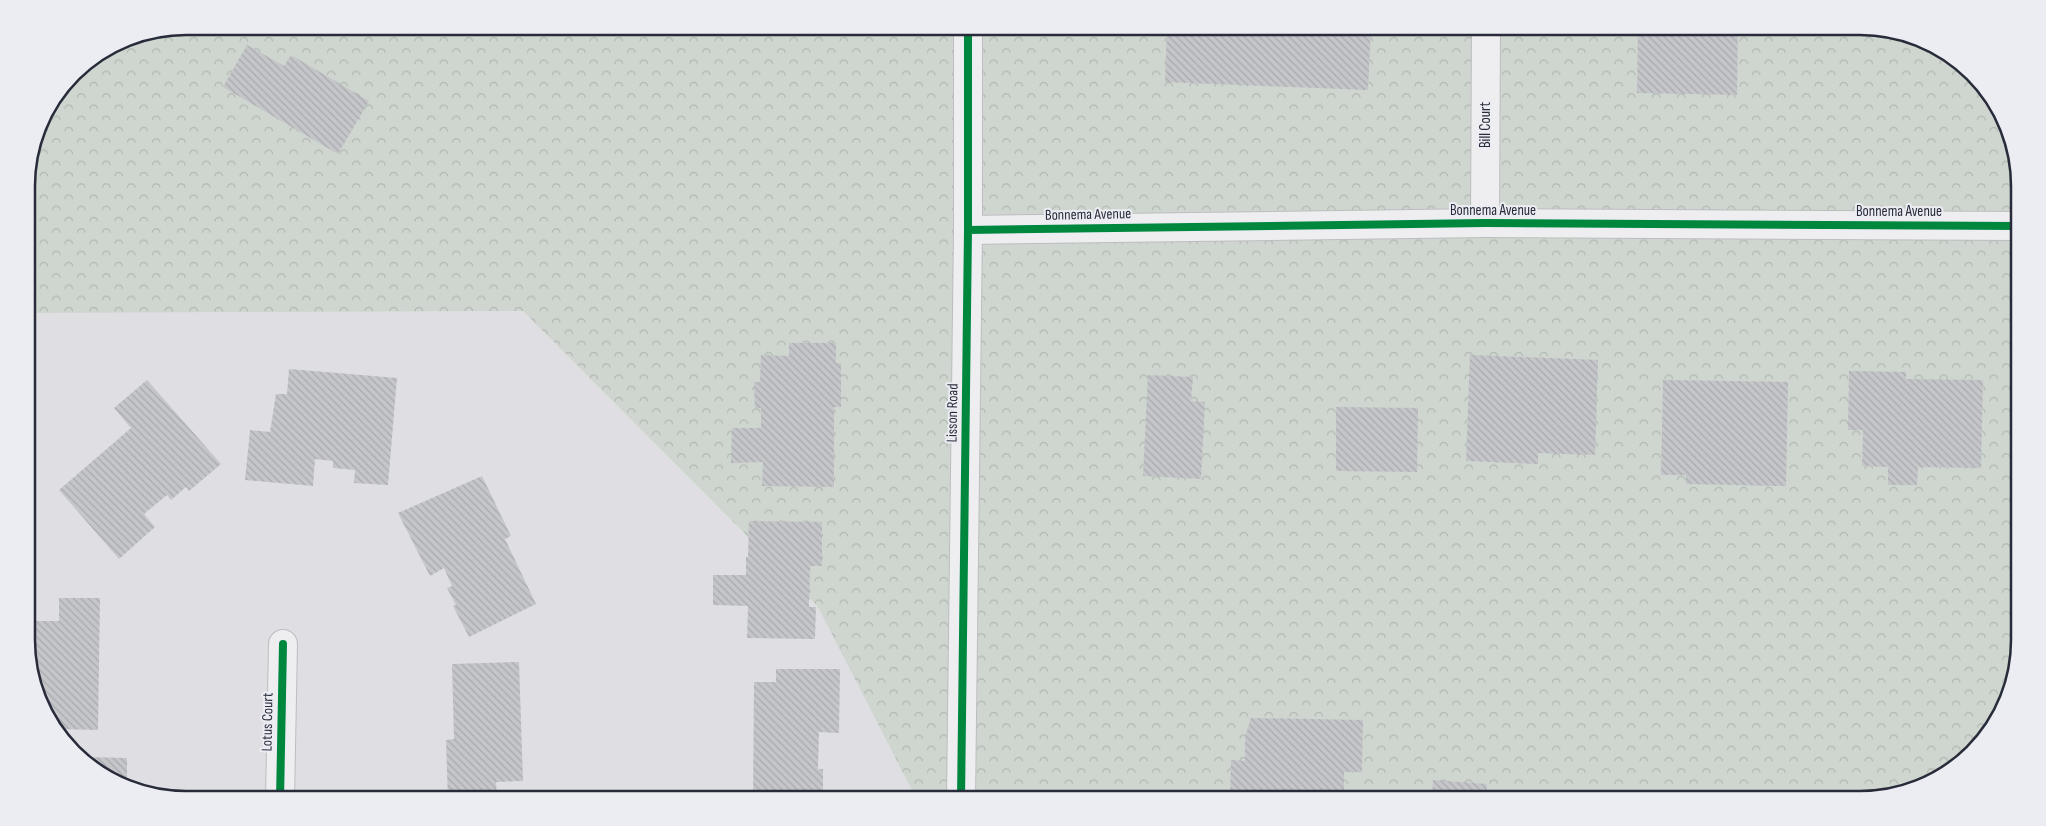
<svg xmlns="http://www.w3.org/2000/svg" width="2046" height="826" viewBox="0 0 2046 826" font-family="'Sofia Sans Condensed',sans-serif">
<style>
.forest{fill:url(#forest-crowns)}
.building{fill:url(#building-back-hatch)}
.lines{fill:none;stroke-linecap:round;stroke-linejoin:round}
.minor-casing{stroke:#bdbdc1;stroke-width:30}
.tertiary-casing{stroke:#bdbdc1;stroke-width:30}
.minor{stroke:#eeeef0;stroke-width:28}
.tertiary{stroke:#eeeef0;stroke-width:28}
.cycleway-casing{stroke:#ecedf3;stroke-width:11}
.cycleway{stroke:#00873e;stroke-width:8}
.labels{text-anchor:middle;stroke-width:4;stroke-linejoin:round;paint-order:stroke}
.street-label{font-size:15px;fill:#282b39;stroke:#ecedf3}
.rim{fill:none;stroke:#282b39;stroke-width:2.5}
</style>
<defs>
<pattern id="forest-crowns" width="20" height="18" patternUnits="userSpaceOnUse" patternTransform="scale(1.25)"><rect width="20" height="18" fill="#ced6cf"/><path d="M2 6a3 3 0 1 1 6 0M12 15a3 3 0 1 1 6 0" fill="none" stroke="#b1b8b2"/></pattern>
<pattern id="building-back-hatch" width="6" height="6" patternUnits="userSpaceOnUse" patternTransform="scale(1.25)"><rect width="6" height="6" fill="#c4c6ca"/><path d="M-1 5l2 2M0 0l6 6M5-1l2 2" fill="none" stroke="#a8aaae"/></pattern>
</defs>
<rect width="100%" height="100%" fill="#dfdfe3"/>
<path class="forest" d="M186,26H1860L1911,35L1949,53L1987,89L2018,165L2020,640L2011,691L1987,737L1957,767L1911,791L1870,799L917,800L818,607L523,311L27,313V175L43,115L81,66L125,38Z"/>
<path class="building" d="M1167,26H1371L1368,90L1165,82Z
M1638,26H1738L1737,95L1637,93Z
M247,45L284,66L291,55L369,101L338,154L223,87Z
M789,343H836V363H841V407H834V487L762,486L763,462L731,463L732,428H761V408H755L754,382H760L761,355L789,356Z
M1470,355L1598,360L1595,455L1538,453V464L1466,461Z
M289,369L397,378L388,485L354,483L355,470L333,468V461L315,459L313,486L245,480L250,430L270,432L276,394H287Z
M1849,371L1906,372V379L1983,380L1981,468L1918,467L1917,485H1888V467L1862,466L1863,430H1848Z
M1148,375L1193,377L1191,401L1205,402L1201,479L1143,476Z
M147,380L221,464L189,491L186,487L171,500L167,495L144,514L155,527L119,559L59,490L131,428L114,408Z
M1663,380L1788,382L1786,486L1686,484V475H1661Z
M1336,407L1418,408L1417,472L1336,471Z
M482,476L511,536L505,539L536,604L469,637L453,606L456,605L447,588L452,586L444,568L430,576L398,513Z
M2018,508H2019V530H2015Z
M749,521L822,522V566H810L809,607H816L815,639L747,638L748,606L713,605V575H746V557H748Z
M59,598H100L98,730L58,729L33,678V658H29V621H59Z
M519,662L523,781L496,782L497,800H448L446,740L454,739L452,664Z
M776,669H840L839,733L819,732L818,769H823V800H753L754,682H776Z
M1251,718L1363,720L1362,772H1344V800H1230L1231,760L1245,761V737Z
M84,757L127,758V786Z
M1433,780L1487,784L1486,799L1432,800Z"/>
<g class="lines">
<g class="minor-casing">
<path id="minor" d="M1485,223L1486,26
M968,230L1485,223L2019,226
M280,800L283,644"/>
</g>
<g class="tertiary-casing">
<path id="tertiary" d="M961,800L968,230V26"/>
</g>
<use href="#minor" class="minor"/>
<use href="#tertiary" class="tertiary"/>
<g class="cycleway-casing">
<path id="cycleway" d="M968,230L1485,223L2019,226
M280,800L283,644
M961,800L968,230V26"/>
</g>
<use href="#cycleway" class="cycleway"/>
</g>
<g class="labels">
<g class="street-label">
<text transform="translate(1485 125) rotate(-90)" y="5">Bill Court</text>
<text x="1493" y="215">Bonnema Avenue</text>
<text x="1899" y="216">Bonnema Avenue</text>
<text transform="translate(1088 214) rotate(-1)" y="5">Bonnema Avenue</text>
<text transform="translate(952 413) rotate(-89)" y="5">Lisson Road</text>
<text transform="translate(267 722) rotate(-89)" y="5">Lotus Court</text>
</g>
</g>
<path d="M0 0H2046V826H0ZM186 35H1860A151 151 0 0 1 2011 186V640A151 151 0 0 1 1860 791H186A151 151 0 0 1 35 640V186A151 151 0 0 1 186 35Z" fill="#ecedf3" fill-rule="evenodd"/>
<path class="rim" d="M186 35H1860A151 151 0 0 1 2011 186V640A151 151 0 0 1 1860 791H186A151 151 0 0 1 35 640V186A151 151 0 0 1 186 35Z"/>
</svg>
